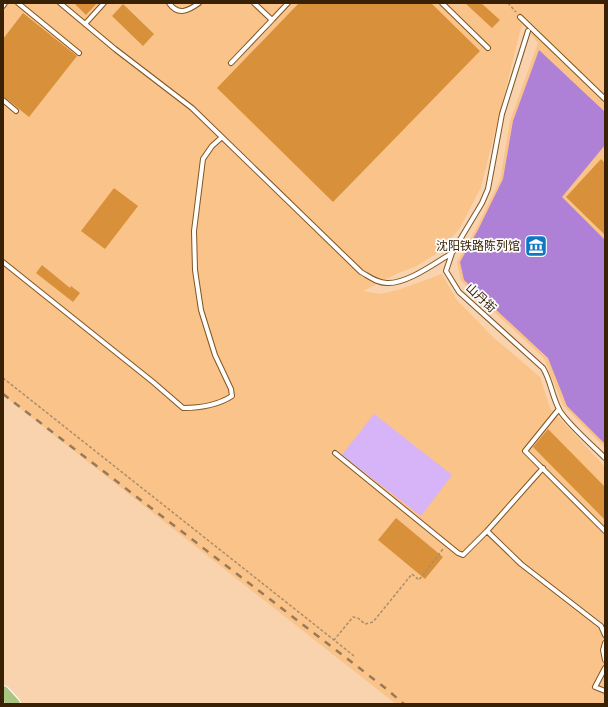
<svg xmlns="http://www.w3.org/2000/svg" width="608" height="707" viewBox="0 0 608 707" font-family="'Varela Round','Noto Sans SC',sans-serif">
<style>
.built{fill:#f9c38a}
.green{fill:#d6b4f7}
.forest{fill:#ae80d6}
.building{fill:#d8913a}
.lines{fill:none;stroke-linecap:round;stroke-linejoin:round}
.service-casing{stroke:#805522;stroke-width:6}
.primary-casing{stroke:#fff;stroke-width:14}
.path{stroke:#ac8c6a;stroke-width:1.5;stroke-dasharray:3 2;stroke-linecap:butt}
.service{stroke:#fff;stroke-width:4}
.primary{stroke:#acc482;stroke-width:12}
.rail{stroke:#987a58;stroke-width:2.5;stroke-dasharray:7 7;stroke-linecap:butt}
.labels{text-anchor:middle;stroke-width:3.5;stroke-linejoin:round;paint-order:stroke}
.poi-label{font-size:12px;fill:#382104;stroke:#fcfcfc;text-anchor:end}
.street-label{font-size:12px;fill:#382104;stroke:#fcfcfc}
</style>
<rect width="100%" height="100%" fill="#f8d3ad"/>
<path class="built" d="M3,3H605V448L563,405L544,358L461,281L457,262L475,231L500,180L510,121L538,43L522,24L481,187L460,228L439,252L415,267L398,273L363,291L380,294L398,290L442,274L456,299L494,338L540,377L550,408L605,467V704H396L3,395Z"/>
<path class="green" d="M374,414L452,475L421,516L342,455Z"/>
<path class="forest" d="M539,50L605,112V145L562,197L605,240V444L567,406L548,358L464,280L460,262L478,230L503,179L513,121Z"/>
<path class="building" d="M74,3H97L86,15Z
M299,3H431L480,51L333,202L217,88Z
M465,3H481L500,20L492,28Z
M123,4L154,34L143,46L112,16Z
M23,13L77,56L29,117L3,96V39Z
M601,159L605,163V235L566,197Z
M114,188L138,206L105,249L81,231Z
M42,265L70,288L71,286L80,293L73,302L36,273Z
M548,429L605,487V520L533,447Z
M396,518L443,557L425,579L378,540Z"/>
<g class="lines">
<g class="service-casing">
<path id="service" d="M18,3L79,53
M60,3L115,49L192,108L361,272C370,277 377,283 387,283C407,284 435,263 452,253
M169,3C178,16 188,11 199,3
M254,3L272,20L288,3
M442,3L488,48
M3,6L5,3
M520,17L605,99
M85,24L104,3
M528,31L502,114L488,189L482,203L452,253L446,271L459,292L543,368C551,381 552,397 560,411C568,424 593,446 605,458
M231,63L272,20
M3,100L16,111
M3,262L153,382L183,408C200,408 218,405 232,396L231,389L215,355L201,310L195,270L194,231L203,159L212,146L221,138
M559,409L525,451L605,531
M335,453L458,553L463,555L487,531
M543,468L487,531L521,564L601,626L605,635
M605,643L603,650L605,660
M605,668L595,687L605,691"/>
</g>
<g class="primary-casing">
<path id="primary" d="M3,692L14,704"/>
</g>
<path class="path" d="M508,3L516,12
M3,378L334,640
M354,656L334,640L353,617L358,618L365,624L373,622L412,574L419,580L443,549"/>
<use href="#service" class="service"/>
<use href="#primary" class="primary"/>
<path class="rail" d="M3,394L384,687L404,704"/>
</g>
<defs>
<g id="museum-square" transform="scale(1.15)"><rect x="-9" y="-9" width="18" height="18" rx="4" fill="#0f78c3" stroke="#fcfcfc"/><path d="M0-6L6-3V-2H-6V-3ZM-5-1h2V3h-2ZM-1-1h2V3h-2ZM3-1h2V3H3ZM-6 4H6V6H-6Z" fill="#fff"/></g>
</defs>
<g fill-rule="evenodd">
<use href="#museum-square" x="536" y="246"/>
</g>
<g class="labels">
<g class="poi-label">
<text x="520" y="250">沈阳铁路陈列馆</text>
</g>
<g class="street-label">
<text transform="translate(481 298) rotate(43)" y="4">山丹街</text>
</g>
</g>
<rect width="608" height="707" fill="none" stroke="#382104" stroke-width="8"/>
</svg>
